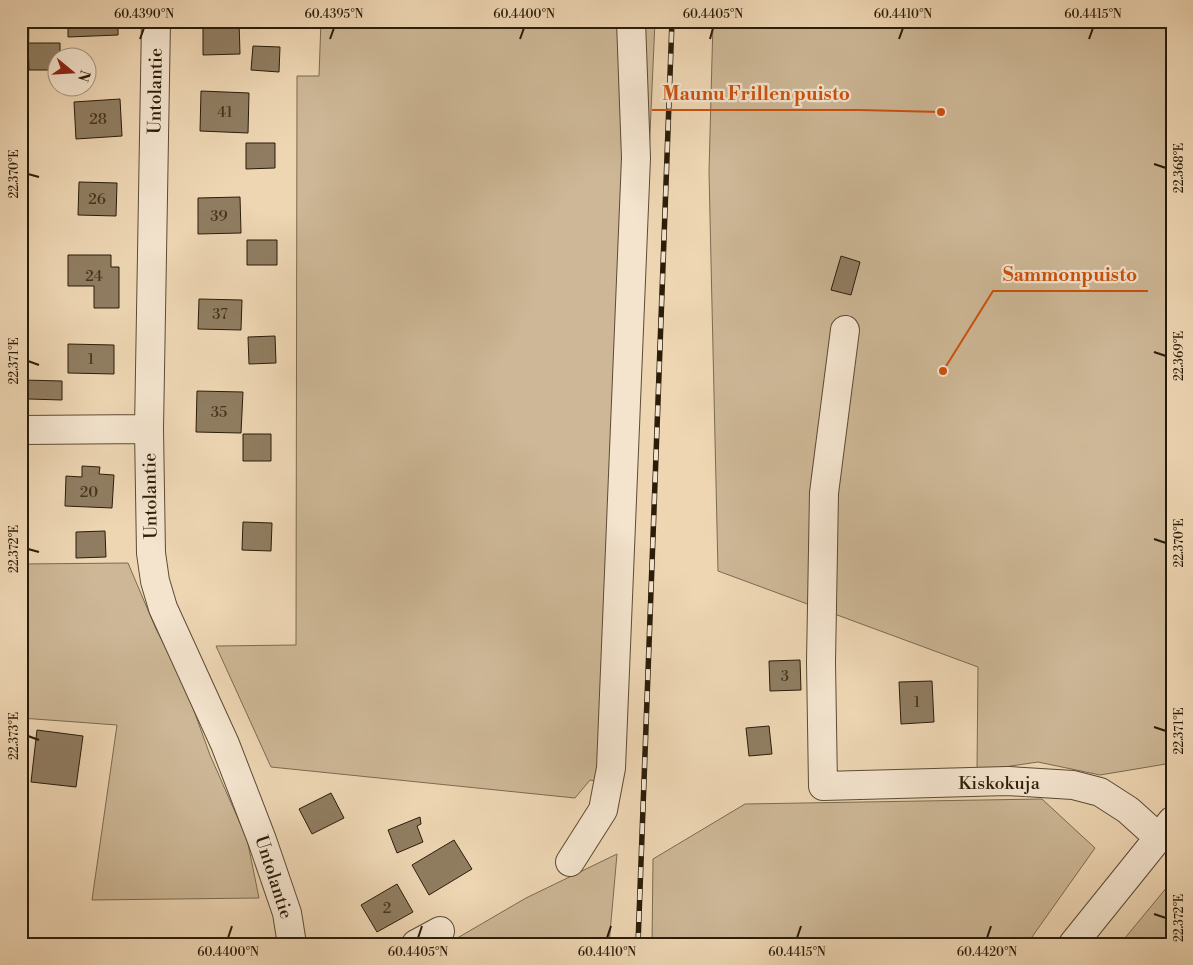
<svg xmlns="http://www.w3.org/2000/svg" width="1193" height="965" viewBox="0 0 1193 965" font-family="'Libre Bodoni',serif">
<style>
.green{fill:#cdb796;stroke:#7c6a50}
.building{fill:#907d61;stroke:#2b1d09}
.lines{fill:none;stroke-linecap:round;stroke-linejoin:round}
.minor-casing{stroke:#5c4b34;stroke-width:30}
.minor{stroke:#f4e4ce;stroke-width:28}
.rail-casing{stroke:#2b1d09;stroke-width:5.5}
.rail{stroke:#f4e4ce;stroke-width:4;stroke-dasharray:11;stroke-linecap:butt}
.ticks{fill:none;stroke:#2b1d09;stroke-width:2}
.labels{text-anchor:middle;stroke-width:4.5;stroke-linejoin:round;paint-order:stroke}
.number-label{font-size:15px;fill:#44351f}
.street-label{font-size:18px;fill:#2b1d09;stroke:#f4e4ce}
.leader{fill:none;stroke:#cc500c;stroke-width:2}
.callout-dot{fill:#cc500c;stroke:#f4e4ce;stroke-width:2}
.callout-label{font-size:19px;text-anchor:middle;font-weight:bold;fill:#cc500c;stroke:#f4e4ce;stroke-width:4.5;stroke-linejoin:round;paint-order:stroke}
.neatline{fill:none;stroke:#2b1d09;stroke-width:2}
.ticks-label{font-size:12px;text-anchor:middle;fill:#2b1d09}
</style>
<rect width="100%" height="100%" fill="#eed6b3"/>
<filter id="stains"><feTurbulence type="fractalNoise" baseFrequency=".004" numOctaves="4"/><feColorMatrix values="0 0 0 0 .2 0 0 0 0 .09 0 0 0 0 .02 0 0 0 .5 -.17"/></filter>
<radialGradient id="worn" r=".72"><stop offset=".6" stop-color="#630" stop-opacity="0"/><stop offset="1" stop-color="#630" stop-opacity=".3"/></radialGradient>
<path class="green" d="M21,21H29L26,316H21Z
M321,21H655L621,785L590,780L575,798L271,767L216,646L296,645L297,76H319Z
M713,21H1172V763L1100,775L1038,762L977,771L978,667L718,571L709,172Z
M128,563L156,629L184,683L210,755L247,839L259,898L92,900L117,725L21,718V564Z
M1042,799L1095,848L1027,944H652L653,859L745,804Z
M617,854L609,944H447L526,898Z
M1172,881V939L1167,944H1120Z"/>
<path class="building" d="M68,21H118V35L68,37Z
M203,21H239L240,54L203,55Z
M28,43H60V58H58V70H29Z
M253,46L280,47L279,72L251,70Z
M201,91L249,93L248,133L200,131Z
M120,99L122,136L76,139L74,102Z
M246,143H275V168L246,169Z
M79,182L117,183L116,216L78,215Z
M240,197L241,233L198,234V198Z
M247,240H277V265H247Z
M68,255H111V267H119V308H94V286H68Z
M841,256L860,262L851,295L831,290Z
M199,299L242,300L241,330L198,329Z
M275,336L276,363L249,364L248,337Z
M68,344L114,345V374L68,373Z
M21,365H24L23,380L62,381V400L28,399V410H21Z
M197,391L243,392L241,433L196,432Z
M243,434H271V461H243Z
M82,466L100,467L99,474L114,475L112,508L65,506L66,476L82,477Z
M243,522L272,523L271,551L242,550Z
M105,531L106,557L76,558V532Z
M800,660L801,690L770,691L769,661Z
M932,681L934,722L901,724L899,682Z
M769,726L772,754L749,756L746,728Z
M37,730L83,736L76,787L31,782Z
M331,793L344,818L312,834L299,809Z
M420,817L421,824L417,826L423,842L397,853L388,830Z
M454,840L472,869L429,895L412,865Z
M397,884L413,912L377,932L361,905Z"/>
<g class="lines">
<g class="minor-casing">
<path id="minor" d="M156,21L149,429L151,553L155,581L163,608L225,744L262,840L287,913L292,944
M845,330L824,493L821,662L823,786L1008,781L1073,785L1100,792L1128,810L1158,837
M21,430L149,429
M570,862L603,810L611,768L636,158L631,21
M416,944L440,931
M1073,944L1172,821"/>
</g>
<use href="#minor" class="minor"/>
<g class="rail-casing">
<path id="rail" d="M638,944L672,21"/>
</g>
<use href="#rail" class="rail"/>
</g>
<path class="ticks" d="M140,39L144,28M330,39L334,28M520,39L524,28M710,39L713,28M899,39L903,28M1089,39L1093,28M1154,164L1166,168M28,174L39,177M1154,352L1166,356M28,361L39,365M1154,539L1166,543M28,549L39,552M1154,727L1166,731M28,736L39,740M1154,914L1166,918M228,938L232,926M418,938L422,926M607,938L611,926M797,938L801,926M987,938L991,926"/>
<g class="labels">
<g class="number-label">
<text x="225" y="117">41</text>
<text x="98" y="124">28</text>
<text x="97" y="204">26</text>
<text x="219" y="221">39</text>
<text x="94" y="281">24</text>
<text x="220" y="319">37</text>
<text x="91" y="364">1</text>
<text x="219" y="417">35</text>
<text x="89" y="497">20</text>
<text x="785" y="681">3</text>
<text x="917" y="707">1</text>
<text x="387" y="913">2</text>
</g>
<g class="street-label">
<text transform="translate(155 91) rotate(-89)" y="6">Untolantie</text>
<text transform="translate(150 496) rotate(-91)" y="6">Untolantie</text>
<text x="999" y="789">Kiskokuja</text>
<text transform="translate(274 877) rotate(72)" y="6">Untolantie</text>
</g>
</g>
<path class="leader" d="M941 112L860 110H652M943 371L993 291H1148"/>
<g class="callout-dot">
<circle cx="941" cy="112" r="5"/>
<circle cx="943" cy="371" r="5"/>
</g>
<g class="callout-label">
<text x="756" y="100">Maunu Frillen puisto</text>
<text x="1070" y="281">Sammonpuisto</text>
</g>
<rect width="1193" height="965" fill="none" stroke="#eed6b3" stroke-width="55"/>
<g transform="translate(72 72) rotate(108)"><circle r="24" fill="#f4e4ce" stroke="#a4947f"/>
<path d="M0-4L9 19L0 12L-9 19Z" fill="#8f2418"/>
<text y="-8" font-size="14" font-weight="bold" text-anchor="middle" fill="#2b1d09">N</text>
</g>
<rect x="28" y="28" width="1138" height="910" class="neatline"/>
<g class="ticks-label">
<text x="144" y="18">60.4390°N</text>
<text x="334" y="18">60.4395°N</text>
<text x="524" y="18">60.4400°N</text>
<text x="713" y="18">60.4405°N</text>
<text x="903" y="18">60.4410°N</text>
<text x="1093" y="18">60.4415°N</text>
<text transform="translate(1179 168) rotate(-90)" y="4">22.368°E</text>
<text transform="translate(14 174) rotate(-90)" y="4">22.370°E</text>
<text transform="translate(1179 356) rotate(-90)" y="4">22.369°E</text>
<text transform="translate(14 361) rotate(-90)" y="4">22.371°E</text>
<text transform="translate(1179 543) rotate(-90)" y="4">22.370°E</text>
<text transform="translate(14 549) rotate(-90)" y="4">22.372°E</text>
<text transform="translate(1179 731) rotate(-90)" y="4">22.371°E</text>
<text transform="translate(14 736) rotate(-90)" y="4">22.373°E</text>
<text transform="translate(1179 918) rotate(-90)" y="4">22.372°E</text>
<text x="228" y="956">60.4400°N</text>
<text x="418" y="956">60.4405°N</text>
<text x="607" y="956">60.4410°N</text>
<text x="797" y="956">60.4415°N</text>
<text x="987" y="956">60.4420°N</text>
</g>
<rect width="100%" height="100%" filter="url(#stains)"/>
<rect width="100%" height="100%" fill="url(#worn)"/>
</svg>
